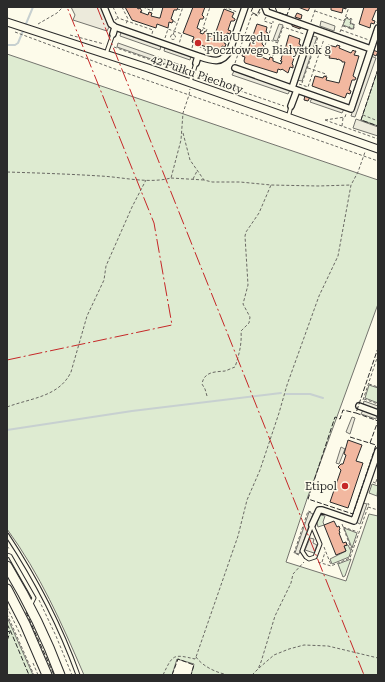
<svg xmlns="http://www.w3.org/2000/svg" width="385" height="682" viewBox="0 0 385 682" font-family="'Roboto Serif',serif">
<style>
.green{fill:#deebd1;stroke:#74746e}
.parking{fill:#eceadb;stroke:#74746e}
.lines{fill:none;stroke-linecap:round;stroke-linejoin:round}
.stream{stroke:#c7d0d0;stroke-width:2}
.building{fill:#f2b8a0;stroke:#2b2b2b}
.service-casing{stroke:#2b2b2b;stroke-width:5}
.minor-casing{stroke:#2b2b2b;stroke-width:8}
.tertiary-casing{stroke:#2b2b2b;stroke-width:9}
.trunk-casing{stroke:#2b2b2b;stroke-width:11}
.path{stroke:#6a6964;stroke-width:1;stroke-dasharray:3 2;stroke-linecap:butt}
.service{stroke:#fdfbea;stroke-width:3}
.minor{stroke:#fdfbea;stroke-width:5.5}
.tertiary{stroke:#fdfbea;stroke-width:7}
.trunk{stroke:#fdfbea;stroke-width:9}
.fence{stroke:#2b2b2b;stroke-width:1;stroke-dasharray:5 2;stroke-linecap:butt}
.power{stroke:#c62828;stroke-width:1;stroke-dasharray:14 3 2 3;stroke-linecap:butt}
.poi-dot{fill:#c62828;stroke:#fdfbea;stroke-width:1.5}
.labels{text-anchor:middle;stroke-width:3;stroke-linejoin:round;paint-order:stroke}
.poi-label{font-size:11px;fill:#2b2b2b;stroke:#fdfbea;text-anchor:start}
.street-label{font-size:11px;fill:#2b2b2b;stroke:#fdfbea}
</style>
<rect width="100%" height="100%" fill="#fdfbea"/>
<path class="green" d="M346,18L351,20L350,23L354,25L353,29L343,25Z
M7,54L378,180V304L307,499L286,562L346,581L369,514L378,516V675H191L194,664L177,659L172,675H84C62,624 40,574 7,529Z
M378,69V126L361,120Z
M369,385L378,388V403L365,398Z
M372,484L378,486L377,496L369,493Z
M321,515L325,516L323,522L324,525L318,527L317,523L319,516Z
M344,528L357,533L352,548Z
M348,545L351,551L349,557L332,564L330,559L346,551L344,546Z
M351,559L345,576L343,577L338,564Z
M7,617L33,675H7Z"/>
<path class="parking" d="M71,7H102L109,27L107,31L73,20L75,15Z
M321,21L335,26L334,31L320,26Z
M279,24L283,25L277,41L273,40Z
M121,32L161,45L160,50L120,36Z
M313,36L317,37L302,81L297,80Z
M118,43L186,67L185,71L117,47Z
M165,47L191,56L190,60L164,51Z
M371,56L376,58L355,117L351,116Z
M234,71L290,90L288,94L232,75Z
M312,98L344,109L342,113L310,102Z
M356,119L378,127V136L353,128Z
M364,401L378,406V410L363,405Z
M363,410L377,415L376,419L361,414Z
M352,417L355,418L350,434L346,432Z
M341,447L345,449L339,464L336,463Z
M363,503L367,504L360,524L356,522Z
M309,512L313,514L299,554L295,553Z
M310,538L314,539L313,543L317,545L314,553L305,550Z"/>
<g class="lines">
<path class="stream" d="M7,45H15L18,43L33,7
M286,394H310L323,398
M7,430L132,411L281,393"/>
</g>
<path class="building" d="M125,7H137L138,9L140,8L142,11L140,12L148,15L149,12L152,13L151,16L159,18H160L163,7H178L177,10H174L171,19L173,20V21L172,23L169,22L168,28L157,24L156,28L132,20Z
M193,7H205L202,15L204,17L203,19H200L197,28L201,30L200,33L203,34L205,31L207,32V35L214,37L224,9L234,13L232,17L235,19V20L234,21H231L228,30L231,31L230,34L227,33L224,43L226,44L225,47L222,46L221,50H219L218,51L192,42L194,37L183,33Z
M298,7H310L308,11Z
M331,7H346V9L343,8L342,13L331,10Z
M364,7H378V11L376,10L372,20L375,21L374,24L371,23L370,28L359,24Z
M297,13L302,15L301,19L295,17Z
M257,24L267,27L266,32L268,33L267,36L264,35L262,44L264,46L263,49L260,48L258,53L257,52V55L269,60L270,57L273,58V61L281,64L282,61H280L282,59H281L283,53H284L289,35L300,39L299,44L301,45L300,47H297L296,52L298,53L297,55H295L292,64L293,65V68L290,67L288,73L282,69L281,70L278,69L277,73L245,63L244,61L245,57L242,56L243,53L245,54L247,52Z
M292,24L301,27L300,29L292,26Z
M328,45L336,47L337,45L340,46L339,48L351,53L353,50L354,51H356L354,55L359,56L353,76L356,78L355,80H352L349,90L351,91L350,94L347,93L345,98L312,86L315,76L323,78L324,76L327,77L326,80L339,83L345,62H342V61L338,59L337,60V59L329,58L330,56L325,55Z
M373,50L378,52L376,56L372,54Z
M305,95L310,97L308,101L304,100Z
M348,440L362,445L356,461L363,463L348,508L330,502L341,470L338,467L341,464H343L346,455L344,454Z
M334,521L337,527L339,526L340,529L339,530L340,533H339L343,543L346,542L347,545L344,546L346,551L336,555L324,525Z"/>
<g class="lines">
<g class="service-casing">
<path id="service" d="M106,54L113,34
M190,82L196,63
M288,118L291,106
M312,525L320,544L315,557L309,559L306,557L302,551Z
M7,535C36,579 60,625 78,675
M7,555L10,556L34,598L31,604"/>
</g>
<g class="minor-casing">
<path id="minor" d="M104,7L111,24L115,27L113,34
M265,7L267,12L371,49
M115,27L198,56
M196,63L198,56C212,61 222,65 230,50L245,7
M235,68L297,90L291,106
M292,88L312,28
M297,90L351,109L378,28
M359,406L378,413
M312,525L319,510H322L354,521L378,451"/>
</g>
<g class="tertiary-casing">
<path id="tertiary" d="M7,22L148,68L378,149"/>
</g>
<g class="trunk-casing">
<path id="trunk" d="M7,566C28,601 46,637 60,675
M7,589L25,624L47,675"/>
</g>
<path class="path" d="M113,7L118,18L153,30L152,34
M122,7L128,19L126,24
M143,7L152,11L153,7
M224,7L237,12
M274,7H275
M290,7V8
M177,9L182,10
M315,11L344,21L349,7
M266,17L264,21L273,24V21
M115,20L118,18
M173,21L177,23
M311,22L316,7
M377,23L378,19
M38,24L57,13L63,7
M343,26L349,28L352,19L346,17
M349,28L353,30L355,25L351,23
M341,30L369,40
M201,31H202L203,29
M15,32L112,68L378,161
M206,32L207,29L203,28L210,7
M340,32L344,22
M170.5 37a2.5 2.5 0 1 1 5 0a2.5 2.5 0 1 1-5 0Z
M70,35L104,44
M173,35L183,7
M165,38L168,29L182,34L179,44
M268,38L272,24
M278,43L267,39L263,52L273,56L283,27L304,34
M114,47L188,73
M192,48L193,44L205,49
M205,51L206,49L218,53V54
M238,53L243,55
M235,63L252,14L258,16L260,12
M308,68L326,74V76
M197,76L284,106
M302,83L318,37
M299,84L308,87L324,39
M363,115L378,121
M325,120L345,117L346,114
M325,120L378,139
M342,126L343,118
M183,133L190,160L204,180L212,182H240L271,185L318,186L351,185
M7,172C38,173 69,174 100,176C123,177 148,184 171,178L181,140L183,113L189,95L190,89
M171,178L204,180
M193,179L197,171
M369,384L378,387
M207,396L205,389L202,384C204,371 216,372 225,371C228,370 232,368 235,367C239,355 242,344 241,331L249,323L250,317L243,304L248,285L245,236L246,232L259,213L271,185
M364,399L378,404
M363,400L378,355
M7,407C31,398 59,397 71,372L87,316L104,280L106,266L132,207L146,180
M373,482L378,484
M376,482L378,475
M368,507L378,510
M342,524L352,551
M343,527L358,532
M7,546L10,550
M324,547L331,565
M299,555L294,553L308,511L311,512
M318,562L331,566L350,558L369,504L366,503
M322,562L325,552
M39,600L56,636L72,675
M7,607L22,638
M7,614L34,675
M196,657C203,667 219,674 230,675
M33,663L38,675
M259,668L274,655L289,649L304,645L328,646L378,658
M163,675C173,654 173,654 195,659L196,657L238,536L247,500L260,470L279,413L287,385L319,296L338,256L351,185L358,172L365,152
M252,675L258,669L261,662L275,616L291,583L293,574L304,562"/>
<use href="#service" class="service"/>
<use href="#minor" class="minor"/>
<use href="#tertiary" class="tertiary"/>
<use href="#trunk" class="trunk"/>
<path class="fence" d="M253,7L251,12L257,15L261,7H259
M275,7L277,12L287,15L290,7
M378,69L361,120L378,126
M350,437L376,445L353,514L308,499L335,417L340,419L343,410L356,413
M370,443L378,421L356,413L378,348
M26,612L54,675
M7,624L11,632L29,675
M7,631L10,632L7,641
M172,675L178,659L194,665L191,675"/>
<path class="power" d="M97,7L364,675
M7,360L172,325L154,223L67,7"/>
</g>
<g class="poi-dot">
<circle cx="198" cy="43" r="4"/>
<circle cx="345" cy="486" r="4"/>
</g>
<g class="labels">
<g class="poi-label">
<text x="206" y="41">Filia Urzędu<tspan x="206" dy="13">Pocztowego Białystok 8</tspan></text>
<text x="337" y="490" text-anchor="end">Etipol</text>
</g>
<g class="street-label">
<text transform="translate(197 74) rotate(19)" y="4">42 Pułku Piechoty</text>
</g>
</g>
<rect width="385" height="682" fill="none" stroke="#2b2b2b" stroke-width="16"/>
</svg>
